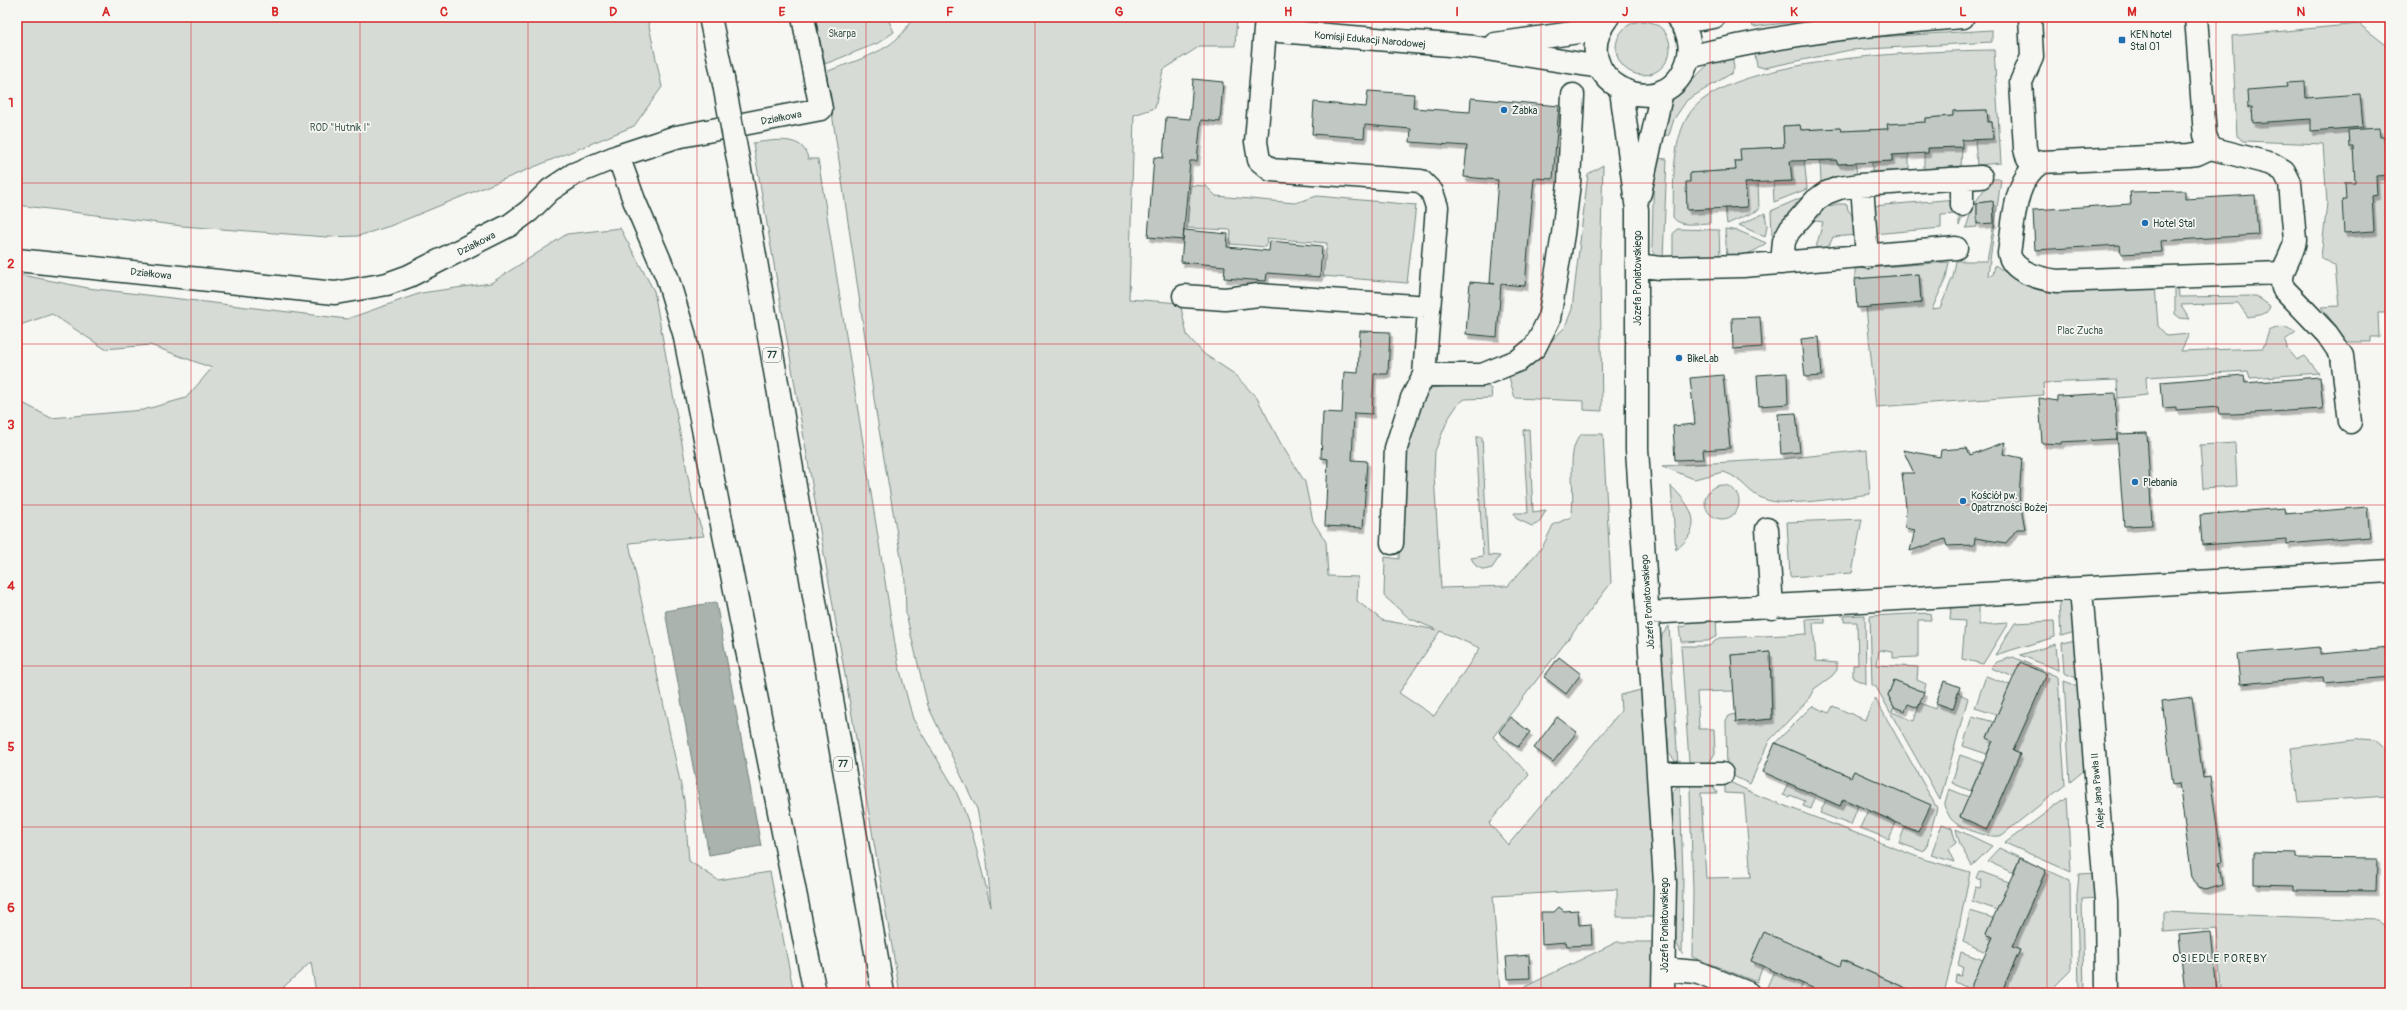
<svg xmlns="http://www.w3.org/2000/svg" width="2407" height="1010" viewBox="0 0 2407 1010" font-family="Pangolin,sans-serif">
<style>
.green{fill:#d6dbd6;stroke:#7a8c85;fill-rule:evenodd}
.water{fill:#aab3ae;stroke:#72847d}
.building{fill:#c1c8c3;stroke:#1f3d34;filter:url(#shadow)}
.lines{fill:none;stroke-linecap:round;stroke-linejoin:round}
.minor-casing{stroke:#1f3d34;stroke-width:25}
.major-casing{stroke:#1f3d34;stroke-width:25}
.minor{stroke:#f6f6f2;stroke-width:22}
.major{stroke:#f6f6f2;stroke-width:22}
.major-bridge-casing{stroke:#1f3d34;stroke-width:25;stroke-linecap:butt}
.major-bridge{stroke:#f6f6f2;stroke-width:22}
.grid{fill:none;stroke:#d62828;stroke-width:1;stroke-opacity:0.55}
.poi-dot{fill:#1f6fb2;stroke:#f6f6f2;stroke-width:1.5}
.labels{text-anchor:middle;stroke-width:3.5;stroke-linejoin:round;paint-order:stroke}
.shield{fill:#f6f6f2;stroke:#60746d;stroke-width:1}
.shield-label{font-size:9px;font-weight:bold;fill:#1f3d34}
.park-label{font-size:10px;fill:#445d54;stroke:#f6f6f2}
.poi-label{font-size:10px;fill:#1f3d34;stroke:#f6f6f2;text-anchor:start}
.street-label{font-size:10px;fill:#1f3d34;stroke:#f6f6f2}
.neighbourhood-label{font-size:11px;letter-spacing:1px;fill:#1f3d34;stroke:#f6f6f2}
.neatline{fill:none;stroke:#d62828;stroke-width:1.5}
.grid-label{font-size:13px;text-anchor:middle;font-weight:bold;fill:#d62828}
</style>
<defs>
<filter id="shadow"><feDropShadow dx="2.5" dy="4.5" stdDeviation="0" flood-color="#0004"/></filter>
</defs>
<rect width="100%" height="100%" fill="#f6f6f2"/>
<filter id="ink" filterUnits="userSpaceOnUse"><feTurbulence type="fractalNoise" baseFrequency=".025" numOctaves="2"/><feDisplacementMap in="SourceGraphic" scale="8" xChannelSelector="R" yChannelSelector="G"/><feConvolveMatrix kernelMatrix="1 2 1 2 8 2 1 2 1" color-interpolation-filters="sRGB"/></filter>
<g filter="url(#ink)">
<path class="green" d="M17,17H647L662,87L634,126L390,226L358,236L327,237L182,226L17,205Z
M815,17H887L894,32L878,43L825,64Z
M912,17H1237L1235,46H1200L1163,70L1155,108L1134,115L1129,299L1180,303L1187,335L1204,354L1233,373L1257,398L1281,444L1305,482L1313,521L1326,542L1328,576L1358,577L1357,601L1382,620L1437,630L1409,618L1384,596L1385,557L1399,559L1400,471L1419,397L1430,388L1484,383L1491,389L1492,398L1465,399L1458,404L1448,419L1435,451L1434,475L1441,588L1508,586L1543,546L1553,525L1571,517C1577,494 1564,448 1582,434H1603L1611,583L1493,737L1529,775L1489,823L1508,845L1621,711L1620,695L1641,690L1654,855V917H1617V889L1493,896L1500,993H900L753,143C771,141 804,133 808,159H818L898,663L913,719L954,787L964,810L973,836L991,907L987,861L977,809L928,706L906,614L905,581L876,412L826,72C855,60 900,51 912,17ZM1440,631L1480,648L1434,716L1399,693Z
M1770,17H1834L1753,27L1751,21Z
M1616 48a27 27 0 1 1 54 0a27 27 0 1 1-54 0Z
M2359,24L2390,48V313H2378L2379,337H2371V342H2348L2321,307L2339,306L2335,266L2321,257L2327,203L2323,144L2244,141L2237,136L2232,36Z
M1992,30V42L1850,50L1764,68L1757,66L1754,49L1815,41Z
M1994,50L2001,163L1977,165L1975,140L1993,138L1992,122H1988L1987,110L1953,111V116L1926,118V122L1888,124V129L1841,131L1840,128L1801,130L1800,125L1783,126L1784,147L1741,149V161H1735L1736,170L1690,173V182L1686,183L1687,210L1710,209V223C1698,223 1680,228 1673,217C1674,186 1671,144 1688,116C1722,56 1929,51 1994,50Z
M1732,55L1734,68L1732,73L1687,100L1674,119L1669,135L1659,136L1671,102L1677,94L1710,63Z
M1962,147L1961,166L1924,169V153H1928V148Z
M1909,154V170L1872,172V162L1892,161V155Z
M1804,157L1807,189L1774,202L1773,182L1791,181L1790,158Z
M1654,158L1667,159L1663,259L1655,255L1652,248Z
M1836,160L1838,164L1855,163L1857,174L1821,182L1820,161Z
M1603,165L1600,268L1602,411L1584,410V401L1515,398L1509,377L1512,370L1536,357L1565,327L1572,309L1588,174Z
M1991,179H2001L1988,275H1993L1995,265L2018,281L2039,289L2155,285L2158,326L2167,336L2189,334L2181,351L2263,348L2269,331C2279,326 2287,326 2296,332L2285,340L2287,348L2297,360L2305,356L2319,373L2250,378L2248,371L2146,377L2147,395L2118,398L2117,380L2043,383L2044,395L1876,407L1866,307L1921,303L1919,274L1855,279V269L1949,262L1946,278L1932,309L1940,308L1953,277L1956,261H1987L1994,223L1993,201L1977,203V227L1966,228L1973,206Z
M1758,182L1759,210L1727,224L1725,208L1747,207L1745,183Z
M1190,185L1206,186L1216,196L1295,203L1317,196L1416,205L1407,283L1323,276L1327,243L1267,238L1266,247L1230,244L1231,230L1187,228Z
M1803,197L1772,235L1771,211Z
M1957,199L1965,209L1959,226V214L1941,215V228L1873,234L1872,206Z
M1837,204H1847L1848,210L1854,217L1857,235L1833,237L1827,250L1815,251L1823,222L1809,220L1826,207Z
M1765,213L1767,226L1765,237L1739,225Z
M620,228L654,291L693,504L704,536L629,543L684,800L689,861L718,880L770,872L794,993H316L311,962L277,993H17V400L51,418L143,410L186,398L212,368L150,345L105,349L52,314L17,326V274L88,288L347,319L421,293L491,283L567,234Z
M1677,229L1719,230L1720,258L1673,260V234Z
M1725,229L1739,231L1766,243C1755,253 1741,256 1727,258Z
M2178,282L2179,297L2256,296L2270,306C2268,316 2257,315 2248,317L2238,303L2181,305L2190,319L2180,318L2175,314V288Z
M1529,429L1533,512L1546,510L1539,523L1532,526L1517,519L1514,513H1528L1523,430Z
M1476,437H1482L1488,555L1500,556L1492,568L1484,570L1476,566L1471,558L1483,556Z
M2235,443L2237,486L2203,488L2200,445Z
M1867,450L1870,494C1845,497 1785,508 1764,499C1747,493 1744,479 1724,472L1694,479L1662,466L1781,459Z
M1705 502a17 17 0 1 1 34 0a17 17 0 1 1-34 0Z
M1671,486C1694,509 1704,527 1676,550Z
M1862,519L1852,573L1790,577L1787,522Z
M2059,600L2070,602L2073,608L2075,632L2061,636Z
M1979,606V625L2008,623L1983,664L1962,659L1965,621L1950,620L1951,608Z
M1930,613L1931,620H1918V657L1893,658V652L1879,650L1877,665L1918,667L1917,680L1926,684L1924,692L1894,680L1888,695L1894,707L1892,712L1914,721L1920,703L1935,709L1937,703L1952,709L1958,693L1968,698L1940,800L1876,687L1872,685L1870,616Z
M1865,615L1866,684L1853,678V665H1858L1857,622H1844V616Z
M1821,618L1825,619V623H1813L1816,661L1837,663V670L1832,676L1814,689L1808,700L1769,741L1750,784L1727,773L1726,720L1729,716L1735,714L1736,722L1772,719L1770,652L1731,655L1734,691L1697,692L1699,729H1714L1715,753L1708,765L1695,766L1689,761L1681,646H1709L1719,638L1807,634L1806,619Z
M1716,619L1717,636L1708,641L1681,642L1679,627L1686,626V620Z
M2054,621L2055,637L1995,655L2015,623Z
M1669,626L1678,765L1669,753L1661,644L1662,635Z
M2075,640L2079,679L2064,673L2062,643Z
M2056,644L2058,670L2020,655Z
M2013,657L2058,677L2065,785L2002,835C1993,840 1959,828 1952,820C1949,817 1947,811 1944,806L1949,789L1969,797L1960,817L1987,829L2020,754L2013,751L2014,677L1991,668L1997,662Z
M1986,676L2010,685L1997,715L1975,708Z
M2064,681L2080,687L2086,769L2070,782Z
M1875,698L1937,808L1926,849L1922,851L1899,843L1905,827L1918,832L1930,805L1854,771L1851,777L1775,743L1812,706L1829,713L1833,706L1865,720Z
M1972,716L1994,722L1987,737L1993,741L1987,754L1963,746Z
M2362,739L2375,740L2390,753L2389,796L2298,802L2291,748Z
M1960,755L1983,763L1971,791L1952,783Z
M1725,780L1762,797L1923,859L1970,872L1953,957L1944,993H1917L1843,960L1840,966L1764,933L1751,960L1763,966L1757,982L1692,957L1693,891L1690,792L1692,784L1711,782L1717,793H1701L1706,878L1751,877L1744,794L1725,793Z
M1788,783L1816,795L1811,809L1803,806L1805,801L1790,795L1789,797L1783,795Z
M1680,784L1683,876L1682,954L1676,942L1672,799V792Z
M2067,797L2071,872L2005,843Z
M1843,799L1858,806L1851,825L1820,813L1826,800L1840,806Z
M1868,810L1896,823L1889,839L1860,828Z
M1942,824L1952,828L1956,843L1948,849L1954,862L1931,855Z
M1956,829L1992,846L1972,866L1960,845Z
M1999,848L2020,858L2013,873L1987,861Z
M2046,870L2070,881L2071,970L2048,993H2001L2020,950L2012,947Z
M1979,871L2009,882L1997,910L1972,901L1975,887L1980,888L1982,880L1976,878Z
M2096,873L2099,898L2082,899L2084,993H2079L2077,896L2079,874Z
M1970,911L1993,918L1986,934L1993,937L1986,952L1963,942Z
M2164,912L2377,920L2390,930V993H2221L2217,928L2164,932Z
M1617,942H1655L1653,993H1512Z
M1961,952L1983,960L1970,989L1955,982L1956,975L1961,976L1963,967L1958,965Z
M1774,971L1803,984L1799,993H1782L1767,987Z"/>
<path class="water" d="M716,602L761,846L709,855L665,611Z"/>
<path class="building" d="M1193,79L1223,82L1220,122L1201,120L1197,161H1190L1183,240L1148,237L1154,157L1163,158L1166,117L1190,119Z
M2305,82L2306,98L2360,94L2363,127L2311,131V119L2253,123L2252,107L2248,108L2247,90L2287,87L2286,83Z
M1368,91L1414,94L1413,108L1470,112L1471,98L1559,106L1553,179L1534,178L1525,286L1501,284L1497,337L1466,334L1470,282L1495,284L1490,283L1498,180L1464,177L1467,146L1410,142L1411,129L1365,125L1364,138L1312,134L1314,102L1366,107Z
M1987,110L1988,122H1992L1993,139L1962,140V147L1928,148V153L1892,155V161L1838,164L1836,160L1790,161L1792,181L1745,183L1747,207L1687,210L1686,182H1690V173L1736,170L1735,161H1741L1740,149L1784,147L1783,126L1800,125L1801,130L1840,128L1841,131L1888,129L1887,124L1926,122V118L1953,116V111Z
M2379,128L2380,137H2384L2387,175L2376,176L2377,195L2372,196L2374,231L2344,233L2342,200H2346L2345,182H2355L2353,146H2349L2348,130Z
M2185,191V199L2255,195L2258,235L2161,241L2162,252L2121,254L2120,245L2035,250L2033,210L2131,204L2130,192Z
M1993,201L1994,223L1977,224V203Z
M1184,230L1228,234L1227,247L1269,251L1270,241L1322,246L1320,277L1267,273L1266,281L1224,278L1225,266L1181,262Z
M1919,274L1921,303L1857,308L1855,279Z
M1760,317L1762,347L1733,349L1732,318Z
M1360,331L1390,332L1388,374H1374L1372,414L1353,413H1354L1352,460L1367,461L1363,528L1325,526L1328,459L1321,458L1323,412L1342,413L1344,372L1358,373Z
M1819,337L1822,376L1805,377L1801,339Z
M1787,373L1788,404L1759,406L1757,375Z
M1723,375L1730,448L1703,450L1704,459L1675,460L1673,426L1695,424L1690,378Z
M2244,375L2245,383L2320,377L2323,409L2234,414H2220L2219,407L2176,410V407L2163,408L2161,382Z
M2115,393L2117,439L2061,442V444L2042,443L2039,398L2057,401V396Z
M1796,413L1800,452L1781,454L1778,414Z
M2147,433L2152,525L2124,526L2117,434Z
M2005,442L2003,454L2022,458L2019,496L2025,529H2017L2006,543L1975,538L1974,545L1947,546L1945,539L1910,551L1915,530L1905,528L1906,507L1902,473H1914L1903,450L1940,457L1941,450L1967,448L1970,455Z
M2367,507L2370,537L2287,544V539L2202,545L2200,515L2284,508L2285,514Z
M2320,647V654L2390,648V677L2324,683L2323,677L2240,684L2237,654Z
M1770,652L1772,719L1736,722L1731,655Z
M1559,657L1581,674L1566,694L1544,677Z
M2020,662L2047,674L2013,751L2020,754L1987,829L1960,817L1993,741L1987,738Z
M1894,680L1924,692L1918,708L1908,704L1905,711L1894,707L1888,695Z
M1944,681L1960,687L1953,709L1936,703Z
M2192,697L2203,778L2210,777L2222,861L2219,862L2222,885L2206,890L2199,888L2192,877L2179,783L2173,784L2162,701Z
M1510,717L1530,732L1518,747L1499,732Z
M1557,717L1577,732L1553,762L1534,748Z
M1775,743L1851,777L1854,771L1931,805L1918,832L1843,799L1840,806L1763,772Z
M2254,852L2296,853V858L2377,859L2376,891L2294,890V885L2254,884Z
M2020,858L2046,870L2012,947L2020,950L2001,993H1968L1993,937L1986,934Z
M1559,907L1564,911L1578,910L1579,925L1591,924L1592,945L1567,946L1566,942L1542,944L1541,912H1554Z
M1764,932L1840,966L1842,960L1917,993H1824L1751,961Z
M2211,932L2217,993H2185L2179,935Z
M1529,955L1530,978L1508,979L1506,957Z"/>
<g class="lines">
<g class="minor-casing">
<path id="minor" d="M1266,17L1256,142L1259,160L1271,170L1421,181L1432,192L1437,207L1424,375L1412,398L1396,448L1392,543
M1608,17C1561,77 1662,131 1687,63C1693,46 1688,29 1677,17
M2030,17L2032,57L2021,82L2025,149L2028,159L2034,167
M2196,17L2205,135L2208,143L2214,149L2272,164L2284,171L2290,183L2295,240C2293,258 2278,269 2283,288L2327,334L2342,356L2350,422
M1682,22L1714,17
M1266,30L1474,47L1600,67
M1495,44L1600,29
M1689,57C1779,34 1871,24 1963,17
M1621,90L1637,210V449L1665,883L1663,993
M2212,147L2197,154L2189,155L2042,162C2013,178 2014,224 2009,253C2012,272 2041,279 2057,281L2281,273
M618,156L634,200L667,277L684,333L815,993
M1962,178V205
M1862,185L1867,257
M1640,193L1662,91
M17,260L335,293L387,284L409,276L510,225L529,211L550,190L574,174L618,156L676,137L821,109L803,17
M1782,263L1784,241L1789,231L1816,200L1826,193L1839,188L1860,185L1981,177
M1637,265L1660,268L1743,266L1956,248
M1184,296L1225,299L1259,295L1429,307
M1424,375H1482L1519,360L1535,347L1549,319L1563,234L1569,183L1573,95
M1767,529L1772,608
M2081,589L2106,901L2107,993
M1648,613L2390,571
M1659,774H1722
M1664,969L1696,972L1748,993"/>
</g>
<g class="major-casing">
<path id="major" d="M710,17L723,79
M741,175L883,993"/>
</g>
<use href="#minor" class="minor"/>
<use href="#major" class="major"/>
<g class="major-bridge-casing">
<path id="major-bridge" d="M723,79L741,175"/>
</g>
<use href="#major-bridge" class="major-bridge"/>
</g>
</g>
<path class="grid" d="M191,17V993M360,17V993M528,17V993M697,17V993M866,17V993M1035,17V993M1204,17V993M1372,17V993M1541,17V993M1710,17V993M1879,17V993M2047,17V993M2216,17V993M17,183H2390M17,344H2390M17,505H2390M17,666H2390M17,827H2390"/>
<g class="poi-dot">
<rect x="2118" y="36" width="8" height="8" rx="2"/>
<circle cx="1504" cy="110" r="4"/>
<circle cx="2145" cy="223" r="4"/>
<circle cx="1679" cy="358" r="4"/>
<circle cx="2135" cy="482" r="4"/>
<circle cx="1963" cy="501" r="4"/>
</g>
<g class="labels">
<g class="shield">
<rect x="763" y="348" width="18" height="14" rx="3"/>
<rect x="834" y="757" width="18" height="14" rx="3"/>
</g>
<g class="shield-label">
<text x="772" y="358">77</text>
<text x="843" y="767">77</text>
</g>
<g class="park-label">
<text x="842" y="37">Skarpa</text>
<text x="340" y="131">ROD "Hutnik I"</text>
<text x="2080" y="334">Plac Zucha</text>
</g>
<g class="poi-label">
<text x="2130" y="38">KEN hotel<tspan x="2130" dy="12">Stal 01</tspan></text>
<text x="1512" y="114">Żabka</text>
<text x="2153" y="227">Hotel Stal</text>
<text x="1687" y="362">BikeLab</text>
<text x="2143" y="486">Plebania</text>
<text x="1971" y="499">Kościół pw.<tspan x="1971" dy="12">Opatrzności Bożej</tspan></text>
</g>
<g class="street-label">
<text transform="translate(1370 39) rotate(5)" y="4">Komisji Edukacji Narodowej</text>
<text transform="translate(781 117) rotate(-11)" y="4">Działkowa</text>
<text transform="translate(476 243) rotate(-27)" y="4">Działkowa</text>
<text transform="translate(151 273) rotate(6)" y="4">Działkowa</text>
<text transform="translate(1637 278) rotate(-90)" y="4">Józefa Poniatowskiego</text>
<text transform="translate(1647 602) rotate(-94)" y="4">Józefa Poniatowskiego</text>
<text transform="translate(2097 791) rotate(-95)" y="4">Aleje Jana Pawła II</text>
<text transform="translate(1664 925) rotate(-90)" y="4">Józefa Poniatowskiego</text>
</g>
<g class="neighbourhood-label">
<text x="2220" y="962">OSIEDLE PORĘBY</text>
</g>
</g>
<rect width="2407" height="1010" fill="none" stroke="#f6f6f2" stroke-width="44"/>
<rect x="22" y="22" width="2363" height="966" class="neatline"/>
<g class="grid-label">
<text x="106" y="16">A</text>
<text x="275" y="16">B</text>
<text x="444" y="16">C</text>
<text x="613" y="16">D</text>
<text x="782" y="16">E</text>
<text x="950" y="16">F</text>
<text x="1119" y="16">G</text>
<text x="1288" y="16">H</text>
<text x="1457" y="16">I</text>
<text x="1625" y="16">J</text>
<text x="1794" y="16">K</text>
<text x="1963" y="16">L</text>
<text x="2132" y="16">M</text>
<text x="2301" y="16">N</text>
<text x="11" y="107">1</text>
<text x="11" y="268">2</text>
<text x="11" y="429">3</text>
<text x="11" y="590">4</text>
<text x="11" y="751">5</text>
<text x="11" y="912">6</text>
</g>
</svg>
